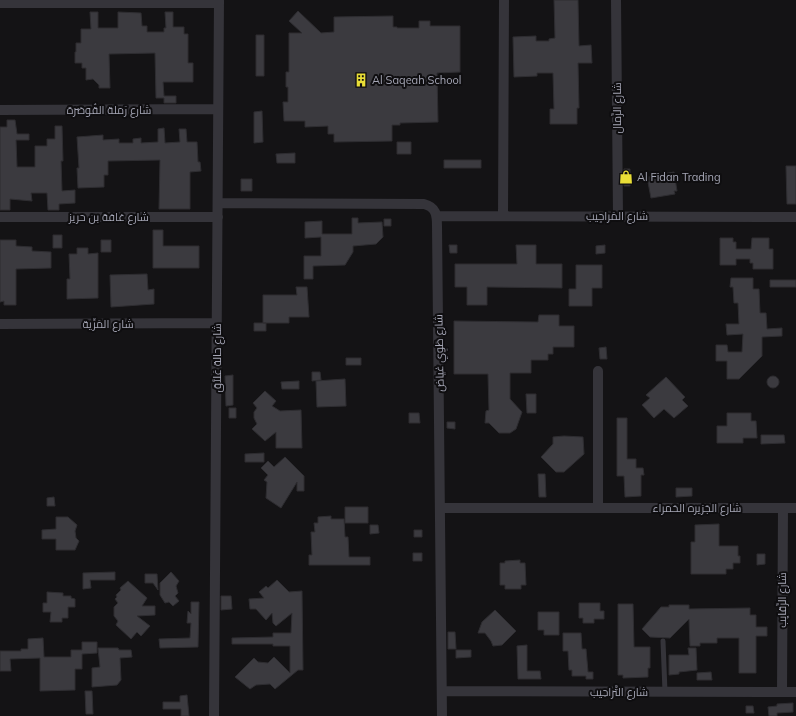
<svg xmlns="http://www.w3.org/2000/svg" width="796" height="716" viewBox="0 0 796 716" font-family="Mulish,Cairo,sans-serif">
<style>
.building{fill:#3b3a3f;stroke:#2e2d31}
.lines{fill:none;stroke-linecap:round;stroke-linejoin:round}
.lane{stroke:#35343a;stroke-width:5}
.street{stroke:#35343a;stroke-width:10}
.labels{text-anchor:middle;stroke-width:4;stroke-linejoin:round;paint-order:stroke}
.poi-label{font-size:11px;fill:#a5a6b5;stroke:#0f0e10;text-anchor:start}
.street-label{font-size:11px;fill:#a5a6b5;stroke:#0f0e10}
</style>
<rect width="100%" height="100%" fill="#141315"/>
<path class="building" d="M554,0H578L579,46L591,45L592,63H578L579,108H577V124H550V109H554L553,73H537V76L514,77L513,37L536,36V41H549V39L555,38Z
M298,11L321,33L334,32V17L393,16V27H397V28H419V21H430V26H460V72L437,73L438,122L400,123V125H392V141L334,142V134H328V126L305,127V121H284L283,102H288V87H286V72H289V33H302L289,21Z
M90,12H98V28H118V12L141,13L142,26H147V32H164V28H166L165,12H173V27H184V34H188V63H193V82H163L164,96H176V103H164V98H156L155,53L109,54L110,88H99V85L93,79L86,80V68H82V63H75V52H76V43H81V29H91Z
M256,35H264V76H256Z
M262,111L263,142L254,143V112Z
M7,120H15L17,134H29V140H16L17,167H35V146H47V139H55V126H62L63,161H61L62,191L75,190V203L59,204V210H48L47,193H31L32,201L10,199V210H0V127H7Z
M164,128L165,143L180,142L179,129H186L187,142H197L198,162H200L201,171L190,172V209H159L160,160L108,161V175H104V187L78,188L77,168H79L77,137L103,135V140L119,139V143H133V139L141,138V143L158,142V129Z
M397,142H411V154H397Z
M295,153V163H277L276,154Z
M444,160H481V168H444Z
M786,166H796V204H787Z
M624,169H630V186H624Z
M674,172L677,191H674L675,194L651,198L647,177Z
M241,179H252V191H241Z
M352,218H358V223L382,222L383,237L376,244L353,246V252L345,265L313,266V279H304V256H321V237L305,238V222L322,221V234H352Z
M384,219H391V226H384Z
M153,230H163V246H199V268H153Z
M53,235H62V248H53Z
M720,238H733V242H736V249H751L752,238H769V249H773V269H753V263H750V259H736V265H720Z
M0,240H16V246L32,247V251L51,252V268L16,269V305H4V301L0,302Z
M101,240H111V252H101Z
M449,245H457V253H450Z
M516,245H536V264H562V288L487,287V305H467V287H455V264H517Z
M605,245V253L596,254V246Z
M77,248H88V254L98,253V298L67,299V279H70L69,254H77Z
M576,265H602V288H592V306H569V289H576Z
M147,274L148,290L154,289V304L111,307L110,275Z
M731,278H753V289H759L760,313H766L767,329L782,328V336L762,337V356L739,379H727V361H716V345H727L728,352H742L743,334L727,335L726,324H739L738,303H734L733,287H730Z
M770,280H796V287H770Z
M296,287H307L309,317H289V323H263V295H297Z
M539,315H559V326H574V347H553V354H548V360H531V373H510V399L522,412L516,429L510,433H499L489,423H485L486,411L489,410L488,374H454V321L538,322Z
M254,323H266V331H254Z
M606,347L607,359H600L599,348Z
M346,358H361V365H346Z
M312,372H320L321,380L312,381Z
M233,375V405L226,406L225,376Z
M767 382a6 6 0 1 1 12 0a6 6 0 1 1-12 0Z
M666,377L685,397L682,400L688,406L674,418L664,409L654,418L642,405L650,398L646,395Z
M345,379L346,406L317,407L316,381Z
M299,381V389H282L281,382Z
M265,391L276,401L272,406L280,411L301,410L302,448H276V432L265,441L252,429L257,424L254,418V412L257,408L253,403Z
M526,394H536V413H527Z
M229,408H236V418H229Z
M409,413H419L420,423H409Z
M727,413H751V421H756L757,438H743V443H717V426H727Z
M617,418H627V459H636V468H643L644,475H641V496L625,497L624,476H617Z
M447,422H455V429L447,428Z
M761,435H784L785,443L761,444Z
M564,436L583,437L584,454L564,472H556L541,457L553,444V437Z
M264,453V462H245V454Z
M285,457L304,476V491H297V482L281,508L266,498L267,482L264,480L268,475L261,468L268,461L274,467Z
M538,474H545L546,497H539Z
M676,488H692V496L676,497Z
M54,497L55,506H47V498Z
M345,507H368V523H345Z
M331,516V519H344L345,537H348L349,557H370V565H309V555H312L311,532H315L314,523H318V517Z
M56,517H68L77,525L75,531L76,538L79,541L75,550H56V539H42V530L56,529Z
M719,524V546H738V556H740V563H733V569H726V574H691V542H695V525Z
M370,525H378L379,533L370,534Z
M414,530H422V537H414Z
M413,553H422V561H413Z
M757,554H765V564L757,565Z
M520,560V563H525L526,585H521V589H505V585H500V563H505V561Z
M115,572V580H90L91,588L83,589V573Z
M171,572L179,581L176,586L178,593L175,596L179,601L173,606L169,602L165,603L160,595V583Z
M145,574H157L158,590L153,583H145Z
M277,580L289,592L302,591L303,670H298L275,689L270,684L256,685L250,689L235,677L254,658L258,662L268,663L274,657L290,673V646H273V644H232V638L273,637V633H291L292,613L276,626L273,623L272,613L266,620L256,609H250L249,599L264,598L259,592L266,586L268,588Z
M128,581L147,598L142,606H155V615L137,616L150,626L141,636L137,632L131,639L116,625L118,621L114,616V607L118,603L115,599L117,597L116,595L121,590L120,588Z
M47,592L63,593V596H71V598L75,599V607H68V618H62V622H50L51,612H43V603H47Z
M221,596H231L232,609L221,610Z
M191,602H199L198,647L160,648L159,639L190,638L191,623H187L188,611L191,614Z
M579,603H600V611H604V619H594V623H583V618H579Z
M618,604H633L634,647H650V668H648V677L623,678V675H618Z
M669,605H689V609L750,608V615H756V627H767V636H756V673H739V638H717V643H700V646H690L689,619L670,638L650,637L642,629L661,607H669Z
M495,610L516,631L502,645L493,646L491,641L485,633H478L482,622Z
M538,612H559V635H544V630H538Z
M448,632H455L456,649H448Z
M563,633H581L582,649H586L588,672H593V679H586V676H572V670H569L568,651H563Z
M43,638L44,657H71V650H82V642H97V653L82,654V669H75V690L40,691V658L10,659L11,671H0V651H21V649H28V639Z
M527,645V671H540L541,679H518L517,646Z
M98,648H118L119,650H131L132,657L120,658L121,680L117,685L92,687V668L100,667Z
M688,648H696L697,670L679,672V674L669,675V655H689Z
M456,650H471V657L456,658Z
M711,672L712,680H697V673Z
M85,691H92L93,714H86Z
M187,695L189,716H181V709H163V702H180V696Z
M793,703V712L777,713V716H769L768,707L777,706V704Z
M746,706H753L754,713H746Z"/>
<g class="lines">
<path class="lane" d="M663,641L665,692"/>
<path class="street" d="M616,0L618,216
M0,3H219
M0,110L218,109
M218,203L424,204C436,207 437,215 437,226L442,716
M437,216L796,217
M503,216L504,0
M0,217H218
M0,324L217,323
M598,371V508
M440,508H796
M442,691L796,692
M782,692L783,508
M214,716L219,0"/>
</g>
<defs>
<g id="building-bare" transform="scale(1.08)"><path d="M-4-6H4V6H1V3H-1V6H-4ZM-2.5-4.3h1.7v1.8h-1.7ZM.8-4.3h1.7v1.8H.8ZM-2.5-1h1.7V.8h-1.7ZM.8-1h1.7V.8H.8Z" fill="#e9de37" stroke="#0f0e10" stroke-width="2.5" paint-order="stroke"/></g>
<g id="shop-bare" transform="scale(1.08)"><path d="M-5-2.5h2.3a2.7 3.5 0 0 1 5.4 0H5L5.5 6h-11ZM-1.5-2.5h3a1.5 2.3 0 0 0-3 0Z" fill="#e9de37" stroke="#0f0e10" stroke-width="2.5" paint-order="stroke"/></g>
</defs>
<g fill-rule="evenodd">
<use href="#building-bare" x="361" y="80"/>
<use href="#shop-bare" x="626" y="177"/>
</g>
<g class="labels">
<g class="poi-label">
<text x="372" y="84">Al Saqeah School</text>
<text x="637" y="181">Al Fidan Trading</text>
</g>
<g class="street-label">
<text transform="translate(617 108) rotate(-90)" y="4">شارع الرِّمال</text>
<text x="109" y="114">شارع رَملة القُوصَرة</text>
<text x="617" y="220">شارع المَراجِيب</text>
<text x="109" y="221">شارع غافة بن حريز</text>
<text x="108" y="328">شارع المَرِّية</text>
<text transform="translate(439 353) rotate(-91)" y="4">شارع طَوِي غياض</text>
<text transform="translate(217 358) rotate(-90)" y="4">شارع حالة عَلاَّق</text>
<text x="697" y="512">شارع الجَزيره الحَمراء</text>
<text transform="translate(782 600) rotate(-90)" y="4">شارع الرِّقايِب</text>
<text x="619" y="696">شارع التَّراحِيب</text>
</g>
</g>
</svg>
